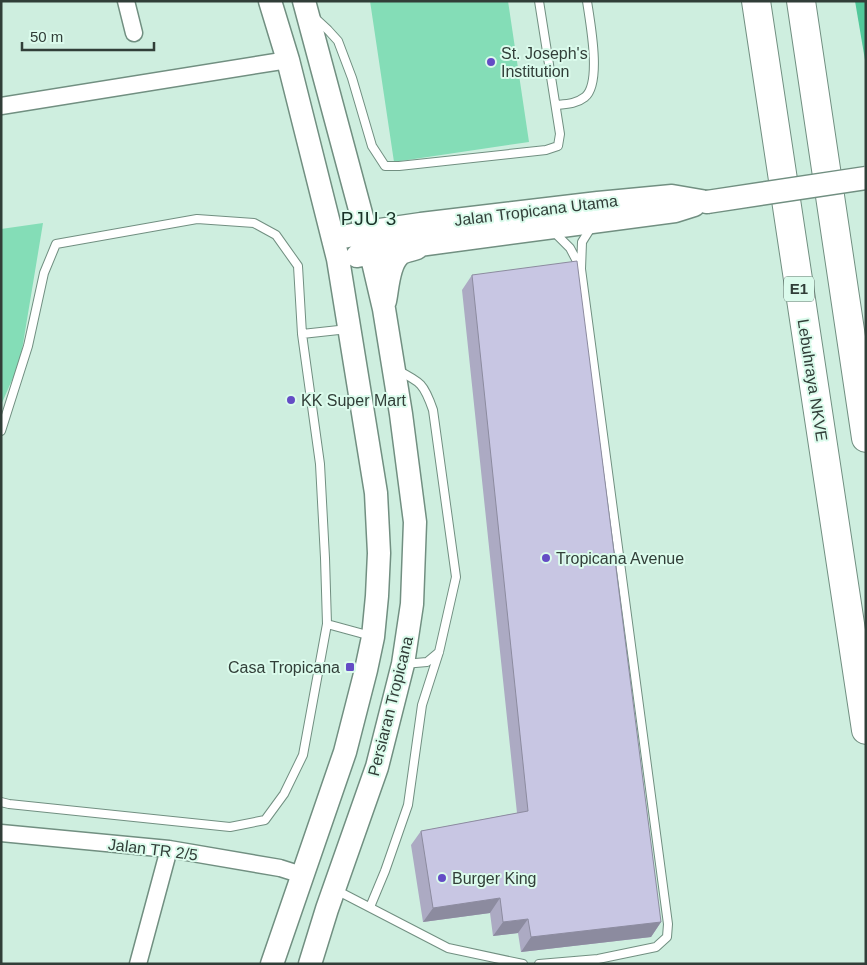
<svg xmlns="http://www.w3.org/2000/svg" width="867" height="965" viewBox="0 0 867 965" font-family="Helvetica,sans-serif">
<style>
.green{fill:#84ddb7}
.forest{fill:#51c89a}
.lines{fill:none;stroke-linecap:round;stroke-linejoin:round}
.lane-casing{stroke:#718f81;stroke-width:10}
.street-casing{stroke:#718f81;stroke-width:19}
.secondary-casing{stroke:#718f81;stroke-width:25}
.highway-casing{stroke:#718f81;stroke-width:30}
.lane{stroke:#fff;stroke-width:8}
.street{stroke:#fff;stroke-width:16}
.secondary{stroke:#fff;stroke-width:22}
.highway{stroke:#fff;stroke-width:28}
.secondary-bridge-casing{stroke:#718f81;stroke-width:25;stroke-linecap:butt}
.secondary-bridge{stroke:#fff;stroke-width:22}
.wall{fill:#acaac3}
.shaded-wall{fill:#8c8b9f}
.building{fill:#c8c6e3;stroke:#8c8b9f}
.poi-dot{fill:#644cc5;stroke:#dbfbec;stroke-width:2}
.labels{text-anchor:middle;stroke-width:4;stroke-linejoin:round;paint-order:stroke}
.shield{fill:#dbfbec;stroke:#64776e;stroke-width:1}
.shield-label{font-size:15px;font-weight:bold;fill:#313e38}
.poi-label{font-size:16px;fill:#313e38;stroke:#dbfbec;text-anchor:start}
.street-label{font-size:16px;fill:#313e38;stroke:#dbfbec}
.quarter-label{font-size:19px;letter-spacing:1px;fill:#183227;stroke:#dbfbec}
</style>
<rect width="100%" height="100%" fill="#ceeedf"/>
<path class="green" d="M370,1H508L529,142L394,162Z
M43,223L20,362L1,405V229Z"/>
<path class="forest" d="M855,1H866V66Z"/>
<g class="lines">
<g class="lane-casing">
<path id="lane" d="M315,18L328,30L338,41L352,78L372,146L385,166H399L546,150L558,146L560,134L539,1
M556,105C567,104 576,104 585,97C602,83 590,22 587,1
M553,231L570,248L580,267
M302,334L348,329
M1,431L28,346L44,273L56,244L197,219L254,223L276,235L298,266L302,334L320,464L325,558L327,624L303,755L284,794L265,820L230,827L9,804L1,802
M327,624L371,636
M404,664L427,662L439,652
M336,890L448,948L523,964
M370,907L385,871L408,805L422,705L439,652L456,577L433,410C424,384 421,382 397,370
M539,964L598,959L656,947L667,937L668,924L581,269L582,242L592,226"/>
</g>
<g class="street-casing">
<path id="street" d="M126,1L134,33
M1,106L288,60
M1,833L169,849L280,868L302,875
M138,964L169,849"/>
</g>
<g class="secondary-casing">
<path id="secondary" d="M270,1L288,60L338,259L376,493L379,553L377,596L373,637L366,670L345,752L272,964
M304,1L366,232L384,309L401,414L415,522L412,604L403,664L377,767L327,909L310,964
M334,239L366,232L421,224L598,203L672,196L707,202
M357,256L397,248L675,211L694,205
M385,301C388,287 388,265 399,255C403,251 412,250 417,248"/>
</g>
<g class="highway-casing">
<path id="highway" d="M756,1L866,730
M801,1L866,438"/>
</g>
<use href="#lane" class="lane"/>
<use href="#street" class="street"/>
<use href="#secondary" class="secondary"/>
<use href="#highway" class="highway"/>
<g class="secondary-bridge-casing">
<path id="secondary-bridge" d="M707,202L866,178"/>
</g>
<use href="#secondary-bridge" class="secondary-bridge"/>
</g>
<path class="wall" d="M472,275L661,922L651,937L521,952L518,933L493,936L490,913L423,922L411,845L421,831L517,813L462,290Z"/>
<path class="shaded-wall" d="M500,898L490,913L423,922L433,908Z
M528,919L518,933L493,936L503,922Z
M661,922L651,937L521,952L531,937Z"/>
<path class="building" d="M577,261L661,922L531,937L528,919L503,922L500,898L433,908L421,831L528,811L472,275Z"/>
<g class="poi-dot">
<circle cx="491" cy="62" r="5"/>
<circle cx="291" cy="400" r="5"/>
<circle cx="546" cy="558" r="5"/>
<rect x="345" y="662" width="10" height="10" rx="2.5"/>
<circle cx="442" cy="878" r="5"/>
</g>
<g class="labels">
<rect class="shield" x="784" y="276.5" width="30" height="25" rx="4"/>
<g class="shield-label">
<text x="799" y="294">E1</text>
</g>
<g class="poi-label">
<text x="501" y="59">St. Joseph's<tspan x="501" dy="18">Institution</tspan></text>
<text x="301" y="406">KK Super Mart</text>
<text x="556" y="564">Tropicana Avenue</text>
<text x="340" y="673" text-anchor="end">Casa Tropicana</text>
<text x="452" y="884">Burger King</text>
</g>
<g class="street-label">
<text transform="translate(536 210) rotate(-7)" y="6">Jalan Tropicana Utama</text>
<text transform="translate(813 380) rotate(81)" y="6">Lebuhraya NKVE</text>
<text transform="translate(390 706) rotate(-76)" y="6">Persiaran Tropicana</text>
<text transform="translate(153 849) rotate(7)" y="6">Jalan TR 2/5</text>
</g>
<g class="quarter-label">
<text x="369" y="225">PJU 3</text>
</g>
</g>
<rect width="867" height="965" fill="none" stroke="#313e38" stroke-width="5"/>
<path d="M22 42v8h132v-8" fill="none" stroke="#313e38" stroke-width="2.5"/>
<text x="30" y="42" font-size="15" fill="#313e38" stroke="#dbfbec" stroke-width="4" paint-order="stroke">50 m</text>
</svg>
